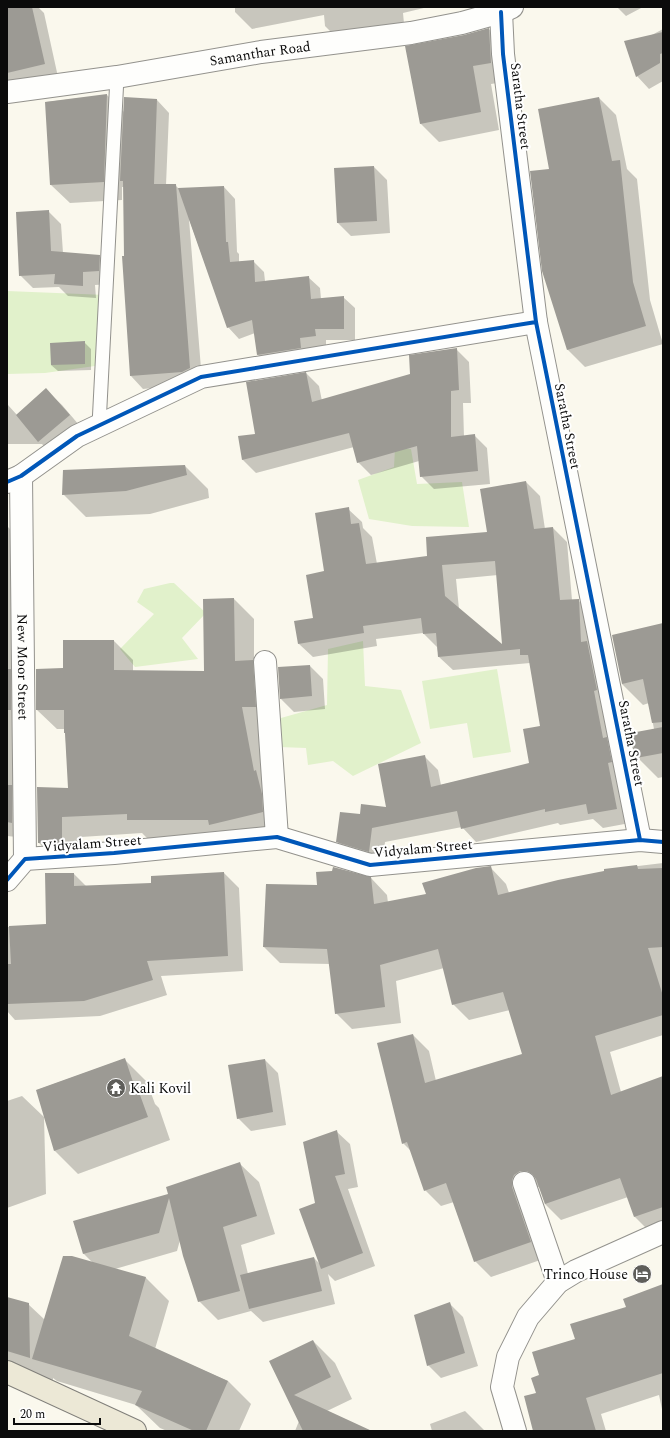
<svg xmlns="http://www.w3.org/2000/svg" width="670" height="1438" viewBox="0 0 670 1438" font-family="Spectral,serif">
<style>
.green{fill:#e1f1cb}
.shadow{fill:#0003;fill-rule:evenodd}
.building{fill:#9c9a94;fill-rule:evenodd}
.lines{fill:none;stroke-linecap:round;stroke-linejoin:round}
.service-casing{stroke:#93928d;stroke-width:15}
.minor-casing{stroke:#93928d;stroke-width:24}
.primary-casing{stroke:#807f7a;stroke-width:24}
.service{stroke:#fefefc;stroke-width:13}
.minor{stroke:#fefefc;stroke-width:22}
.primary{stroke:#ece8d6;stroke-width:22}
.cycleway-casing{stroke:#fff;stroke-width:6}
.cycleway{stroke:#0057b8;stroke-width:4}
.labels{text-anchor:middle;stroke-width:4;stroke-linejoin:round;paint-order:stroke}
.street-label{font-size:14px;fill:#0b0b0b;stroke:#fff}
.poi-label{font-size:14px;fill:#0b0b0b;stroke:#fff;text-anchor:start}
</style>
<rect width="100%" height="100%" fill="#faf8ed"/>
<path class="green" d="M7,291L106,295L102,365L45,373L7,374Z
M395,448L411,449L417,484L462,482L469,527L412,526L369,519L358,480L394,467Z
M170,583H174L206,613L182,638L198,659L135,667L120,649L154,614L137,602L144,589Z
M363,641L365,686L401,690L421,743L353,776L333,761L308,765L306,748L279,747L281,718L327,705L328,649Z
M497,669L511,752L473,758L467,723L430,729L422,681Z"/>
<path class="shadow" d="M7,7H38L44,13L58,77L7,91Z
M235,7H428L403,13L405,34L342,43L325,26L324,15L252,29L235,12Z
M617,7H643L626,16Z
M489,29L507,48L510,81L491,84L499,130L439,142L420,123L465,36Z
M663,29V81L649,89L637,76L650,36Z
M107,95L124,112L157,100L169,113L166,185H175L179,189L224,187L235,199L237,252L239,254V262L253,261L264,272L265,281L308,277L320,288L321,299L343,297L355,308V340H326V347L269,366L258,355L255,333L239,339L228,327L189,219L202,381L195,384L143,389L131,376L123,257L125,258L124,187H122V200L70,203L51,185L46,102Z
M599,98L616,115L627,169L637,179L650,300L663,344L585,367L568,350L543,270L551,170Z
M374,167L387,180L390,233L351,236L338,223Z
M48,211L61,224L63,253L99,256L112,268V284L95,285L96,298L68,296L59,287L33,288L20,275Z
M84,342L91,349V370L58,371L51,365Z
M456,349L469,362L471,403H463L464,437L474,435L487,448L490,484L434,489L421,476L419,461L371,475L358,462L354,447L256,473L243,460L240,437L256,435L306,373L319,386L322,401L411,375Z
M46,390L62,405L85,432L55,457L42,444H7V399L8,405L17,415Z
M185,466L208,489L209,498L150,514L86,517L63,494Z
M526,482L540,496L545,529L553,528L567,542L572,600H578L592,614L630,823L603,828L593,819L560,825L558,823L476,842L462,827L385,842L383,865L351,855L337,841L360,815L388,808L424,756L438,770L441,785L530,764L541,727L530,663L453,670L439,657L437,647L423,633L376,639L377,646L313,657L299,644L314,619L325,572L348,509L362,522L363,528L372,537L377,564L428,557L489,533ZM498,575L503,646L459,609L456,579Z
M7,526L14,533L27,838L7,836Z
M234,599L254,619V662L272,681L282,831L148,839L142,833L81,837L82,862L58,863L39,843L69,789L65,729H57L37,710L64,669L114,641L133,660V671L205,672Z
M663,624V777L658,778L637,757L654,729L649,703L643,705L622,684Z
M310,666L323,679L325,709L294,712L281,699Z
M663,863V1035L610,1052L621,1092L663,1078V1229L651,1233L635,1217L628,1197L561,1220L545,1204L540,1187H536L546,1258L491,1277L475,1261L454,1202L441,1206L425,1190L412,1152L403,1143L413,1035L429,1051L436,1081L523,1055L510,1010L469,1020L453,1004L444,968L396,981L401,1023L352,1029L336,1013L330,964L280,963L264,947L318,886L371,878L387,895L388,903L427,895L490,867L506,884L509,893L606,872L605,870Z
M224,873L239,888L243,971L161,976L167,995L100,1016L15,1020L7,1011V927L47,925L74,874L87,887L152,884Z
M124,1059L147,1082L155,1104L159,1108L170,1140L78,1174L55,1151L37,1090Z
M265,1060L278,1073L286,1125L251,1131L238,1118Z
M22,1096L44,1117L46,1194L7,1208V1101Z
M337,1132L350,1144L358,1187L348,1189L375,1266L335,1281L328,1274L335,1304L263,1322L251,1311L218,1320L199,1301L180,1240L177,1251L115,1269L146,1278L169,1301L155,1349L228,1381L251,1404L239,1431H167L160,1428L136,1405L57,1381L53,1378V1380L7,1367V1298L28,1304L45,1320L93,1263L84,1254L75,1221L169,1195L240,1164L259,1182L275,1234L241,1245L248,1274L314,1258L320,1264L316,1204Z
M663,1285V1414L659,1395L601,1414L606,1431H547L540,1376L576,1339Z
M450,1304L463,1317L478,1366L441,1378L428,1365Z
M313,1341L335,1363L352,1399L327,1411L369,1431H295L299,1421L271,1362Z
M465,1411L485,1431H432L430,1424Z"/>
<path class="building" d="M7,7H32L45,64L7,73Z
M489,28L491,63L473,66L481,112L420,124L405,46L464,35Z
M663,32V53L660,54V63L636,77L624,41Z
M107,94L104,182L50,185L45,102Z
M124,97L157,99L154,184H176L190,368L182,372L130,376L122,256H124L123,181H120Z
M599,97L612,161L620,160L633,282L646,326L567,350L542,271L530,171L549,169L538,109Z
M374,166L377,221L337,223L334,168Z
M224,186L226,242H228L230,262L254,260L255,282L309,276L311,299L344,296V329H315L316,336L300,338L301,348L257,355L252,320L227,328L178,188Z
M49,210L51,251L100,255L99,271L83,272V286L54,284L55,274L19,276L16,212Z
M85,341V364L51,365L50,343Z
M457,348L459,390L451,391V437L475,434L478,471L420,477L417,446L357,463L349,433L242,460L238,436L255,434L246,382L306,372L312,402L410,374L409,355Z
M46,388L70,415L38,442L16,415Z
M185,465L187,475L126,491L62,495L63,470Z
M526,481L534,529L553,527L560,600L579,599L581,642L587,641L597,690L594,691L603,738L607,737L612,762L608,763L617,809L588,814L586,804L545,812V809L461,829L457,811L372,828L369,852L336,842L340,812L360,814L361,804L386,807L378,764L425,755L431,787L529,763L523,729L540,726L528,655H520V649L438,657L436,633L423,634L421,618L363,626L364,633L298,644L294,621L313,618L306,575L324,571L315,513L349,507L351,524L359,523L366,564L427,556L426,537L487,532L480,489ZM495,561L502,644L445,596L442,565Z
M234,598L235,661L253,660L256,707H242L254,771L256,770L262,794L263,812L209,825L208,820H127V814L62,817V843H38L37,787L68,788L65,733H64V710H36V669L63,668V640H114V670L204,671L203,599Z
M663,623V722L652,723L643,679L622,684L612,635Z
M310,665L312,696L280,699L278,667Z
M7,669H11V710H7Z
M663,727V753L636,758L631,733Z
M7,785H12V823L7,822Z
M637,865L638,869L663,868V947L648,948L663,996V1015L595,1036L611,1095L663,1076V1207L634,1217L620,1178L545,1204L536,1179L532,1174L527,1171H520L514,1175L512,1180V1187L531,1242L474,1262L446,1183L424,1191L407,1142L402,1144L377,1043L413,1034L425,1083L522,1054L503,992L452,1005L438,949L380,965L385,1007L335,1014L327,949L263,947L266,884L317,885L316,872L332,871L333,867L371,877L374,904L426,894L422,883L476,868L491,866L498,895L558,880L604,871V869Z
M224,872L228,956L147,961L153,980L84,1001L7,1004V964H11L9,926L46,924L45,873H74V886L151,883V876Z
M125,1058L134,1085L136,1084L148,1117L54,1151L36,1090Z
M265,1059L273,1112L237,1119L228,1065Z
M337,1130L345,1174L335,1176L363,1253L321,1269L299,1209L315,1203L303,1142Z
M240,1162L257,1216L223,1227L240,1291L198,1302L183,1256L169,1198L159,1233L83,1254L73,1221L168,1194L166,1187Z
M63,1256H72L146,1277L129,1336L228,1381L206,1431H194L135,1405L142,1391L32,1359Z
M314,1257L322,1291L249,1309L240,1275Z
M663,1284V1373L586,1398L596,1431H533L524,1396L536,1393L531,1378L539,1375L532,1352L575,1339L570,1324L626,1307L623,1299Z
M7,1297L29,1303L30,1358L7,1351Z
M450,1302L465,1353L427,1366L414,1315Z
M313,1340L331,1377L294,1395L372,1431H303L269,1361Z"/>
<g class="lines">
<g class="service-casing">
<path id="service" d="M99,425L117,77"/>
</g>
<g class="minor-casing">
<g id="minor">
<path d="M501,12L503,54L536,322L640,840"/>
<path id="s1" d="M7,92L117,77L261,52L411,33L462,23L501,12L512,7"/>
<path id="s2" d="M21,476L25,859"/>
<path d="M7,482L21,476L77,436L201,377L536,322"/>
<path d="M265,662L277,837"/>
<path d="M7,880L25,859L114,853L277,837L370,865L640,840L663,842"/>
<path d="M524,1183L558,1282"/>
<path d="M515,1431L502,1387L508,1357L528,1317L558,1282L576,1271L663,1232"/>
</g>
</g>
<g class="primary-casing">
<path id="primary" d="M7,1372L135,1431"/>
</g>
<use href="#service" class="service"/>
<use href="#minor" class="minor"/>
<use href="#primary" class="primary"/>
<g class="cycleway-casing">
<path id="cycleway" d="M501,12L503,54L536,322L640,840
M7,482L21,476L77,436L201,377L536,322
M7,880L25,859L114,853L277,837L370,865L640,840L663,842"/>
</g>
<use href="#cycleway" class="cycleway"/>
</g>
<defs>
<g id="temple-disc" transform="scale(1)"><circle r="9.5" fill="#5f5e5a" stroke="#fff"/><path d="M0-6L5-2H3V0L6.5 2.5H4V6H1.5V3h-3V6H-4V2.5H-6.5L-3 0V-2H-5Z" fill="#fff"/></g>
<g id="hotel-disc" transform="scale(1)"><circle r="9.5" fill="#5f5e5a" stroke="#fff"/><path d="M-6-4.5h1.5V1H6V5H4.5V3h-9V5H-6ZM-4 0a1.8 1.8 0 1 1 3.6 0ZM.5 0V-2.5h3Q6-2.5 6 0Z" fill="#fff"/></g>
</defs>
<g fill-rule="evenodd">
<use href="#temple-disc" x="116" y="1088"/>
<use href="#hotel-disc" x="642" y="1274"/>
</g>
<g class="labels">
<g class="street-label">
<text dy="5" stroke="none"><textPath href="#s1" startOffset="256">Samanthar Road</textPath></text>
<text transform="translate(521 106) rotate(83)" y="5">Saratha Street</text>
<text transform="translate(568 426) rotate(79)" y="5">Saratha Street</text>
<text dy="5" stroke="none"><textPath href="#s2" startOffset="191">New Moor Street</textPath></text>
<text transform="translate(632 743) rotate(79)" y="5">Saratha Street</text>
<text transform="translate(92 843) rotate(-4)" y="5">Vidyalam Street</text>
<text transform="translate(423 848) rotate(-5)" y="5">Vidyalam Street</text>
</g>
<g class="poi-label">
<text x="130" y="1093">Kali Kovil</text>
<text x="628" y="1279" text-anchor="end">Trinco House</text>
</g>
</g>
<rect width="670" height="1438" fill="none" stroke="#0b0b0b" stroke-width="16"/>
<path d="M14 1418v6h86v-6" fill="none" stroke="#0b0b0b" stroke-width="2"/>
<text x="20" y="1418" font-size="12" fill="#0b0b0b" stroke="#ffffff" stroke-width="3" paint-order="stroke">20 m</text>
</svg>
